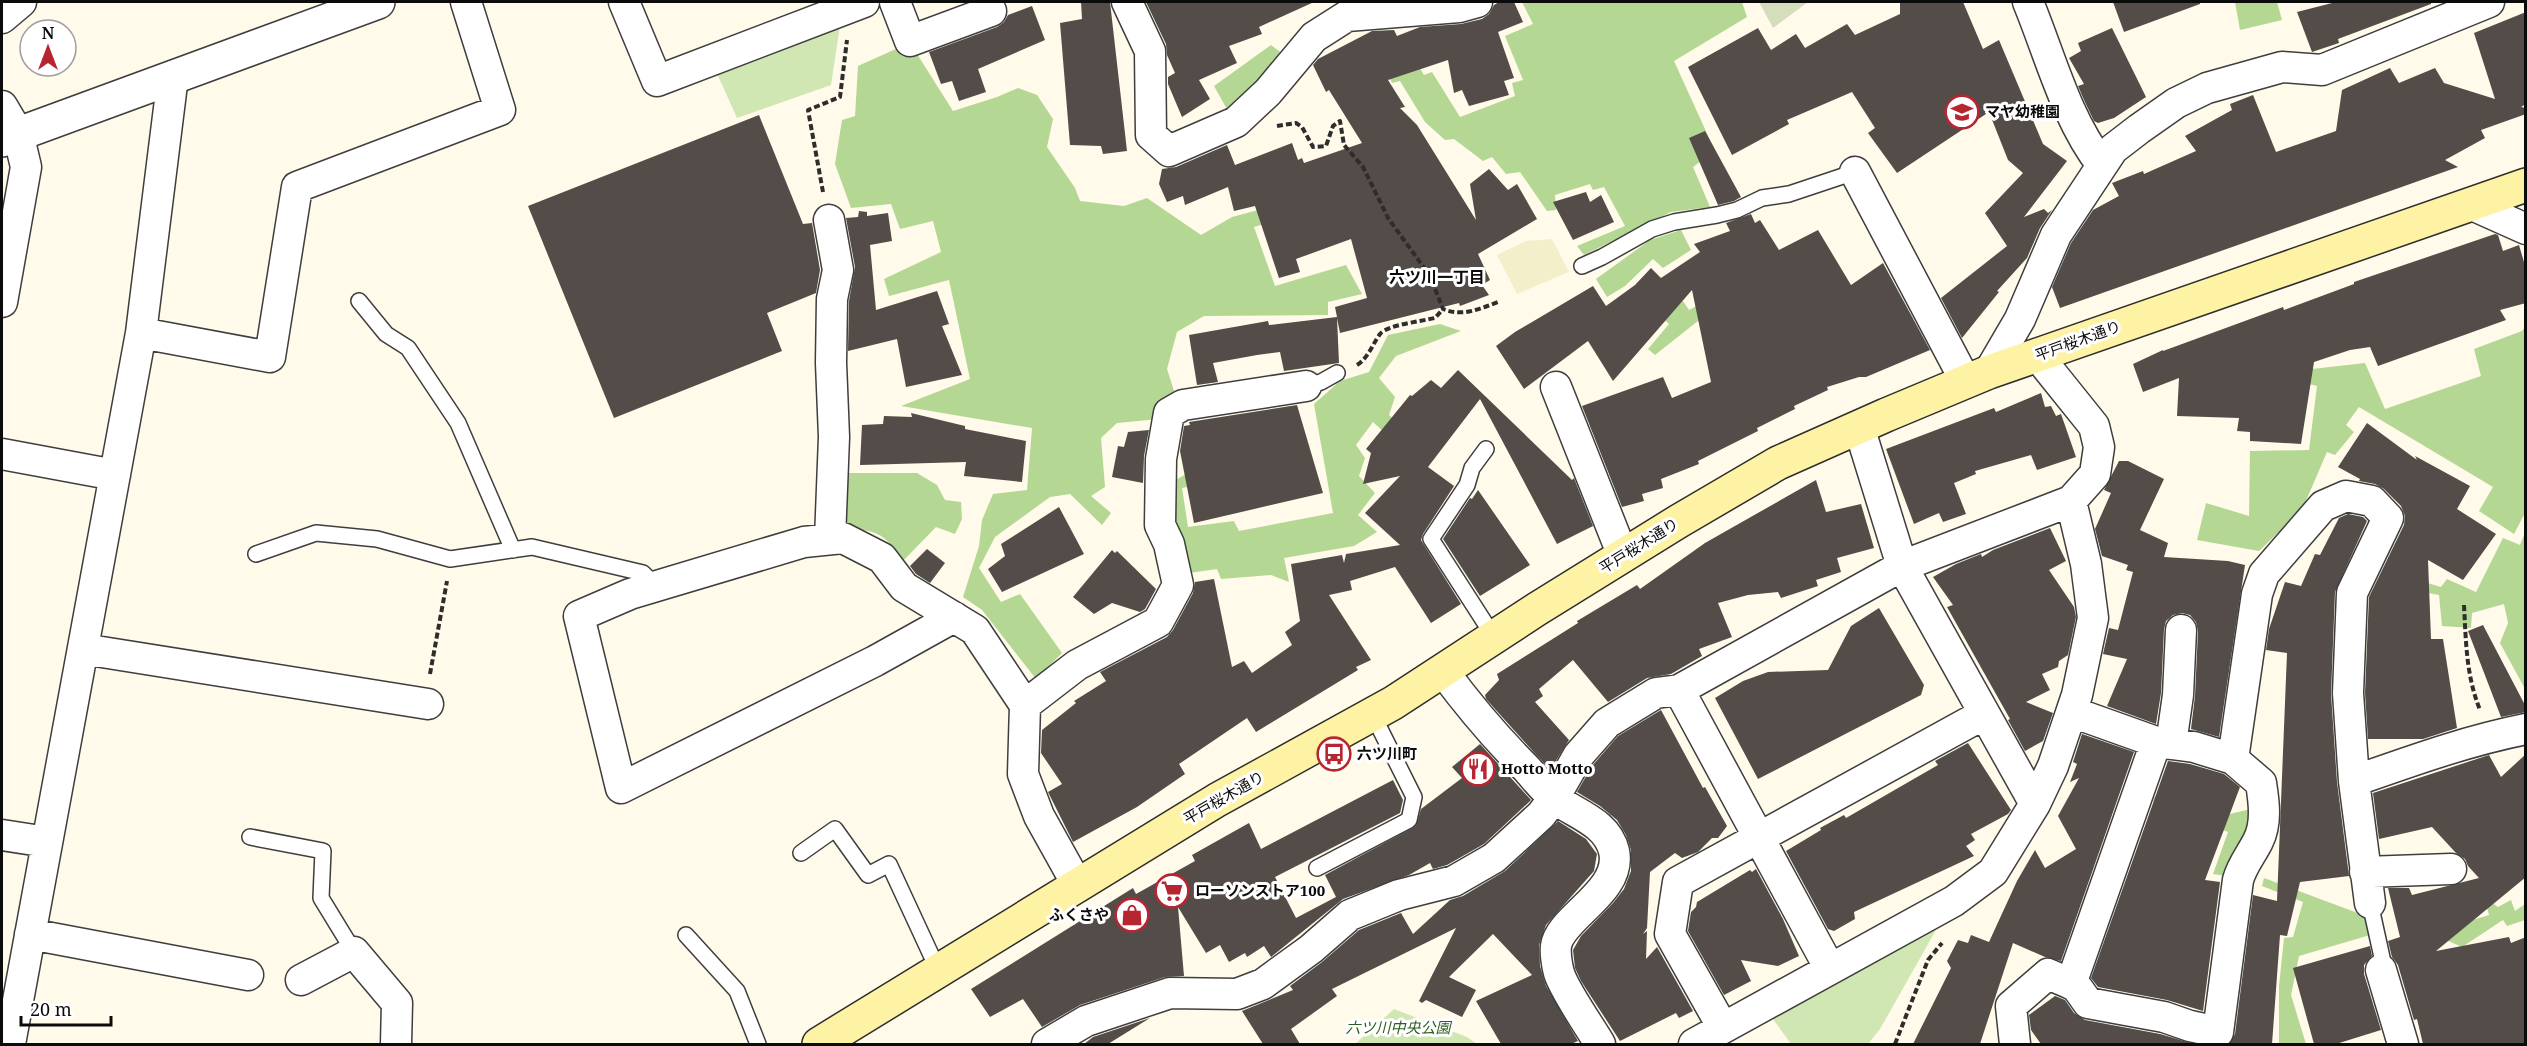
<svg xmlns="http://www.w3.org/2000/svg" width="2527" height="1046" viewBox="0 0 2527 1046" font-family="'Noto Serif','Noto Sans JP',serif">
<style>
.farmland{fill:#f3efca}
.green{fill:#d0e7b4}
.forest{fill:#b4d894}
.cemetery{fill:#d4debc}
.building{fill:#534c48}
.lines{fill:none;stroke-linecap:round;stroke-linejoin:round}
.service-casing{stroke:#3e3e3e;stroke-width:18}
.minor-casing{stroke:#3e3e3e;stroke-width:33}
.tertiary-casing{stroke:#3e3e3e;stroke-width:36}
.secondary-casing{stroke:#2d2d2d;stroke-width:36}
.path{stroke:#2d2d2d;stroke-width:4;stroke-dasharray:6 3;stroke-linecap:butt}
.service{stroke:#fff;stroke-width:15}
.minor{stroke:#fff;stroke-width:30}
.tertiary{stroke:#fff;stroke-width:33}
.secondary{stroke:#fef2a5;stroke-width:33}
.labels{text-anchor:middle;stroke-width:6;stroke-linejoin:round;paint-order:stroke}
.poi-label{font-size:15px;font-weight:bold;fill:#0b0b0b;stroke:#fff;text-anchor:start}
.street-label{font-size:15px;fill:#0b0b0b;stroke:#fff}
.park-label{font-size:15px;font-style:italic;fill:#2d601d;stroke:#fff}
.neighbourhood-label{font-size:16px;font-weight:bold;fill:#0b0b0b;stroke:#fff}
</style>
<rect width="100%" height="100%" fill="#fffae9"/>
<path class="farmland" d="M1552,239L1569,272L1517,294L1497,255L1526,241Z"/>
<path class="green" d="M841,19L831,85L737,118L715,69Z
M1931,924L1936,930L1880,1029L1868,1044H1791L1768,1012Z
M1394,1009L1467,1037L1477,1044H1355Z"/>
<path class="forest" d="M1522,2H1742L1747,17L1674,61L1715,151L1693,167L1710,207L1671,212L1584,255L1577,246L1625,226L1604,187L1593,190L1590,184L1555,195L1556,210L1547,211L1520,172L1506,174L1492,157L1483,161L1454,139L1445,140L1425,122L1400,81L1392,83L1387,72L1413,57L1424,75L1432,72L1460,117L1515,96L1512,83L1523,80L1505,36L1533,24Z
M2235,2H2277L2282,20L2240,30Z
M1271,45L1284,55L1229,113L1214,86Z
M898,48L917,54L953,111L997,97L1018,88L1037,95L1053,119L1047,147L1075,188L1080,201L1124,206L1147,198L1201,235L1232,217L1273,206L1277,220L1254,227L1275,286L1346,265L1362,294L1328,302V315L1204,316L1177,332L1167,369L1175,394L1159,419L1117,423L1101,438L1105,487L1091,496L1111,513L1102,525L1070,494L1050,497L995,537L979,568L1001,602L1020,594L1062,653L1036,679L982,610L963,597L979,546L982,520L993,494L1027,490L1032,428L901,406L970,379L949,280L889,296L884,279L941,252L933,221L900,229L891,204L851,208L835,164L842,120L855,116L858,66Z
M1681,230L1691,250L1663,268L1653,259L1625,286L1607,297L1596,279L1650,240Z
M1715,296L1722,302L1655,355L1648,349L1669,324L1661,317L1683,301L1689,310Z
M1440,324L1461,331L1396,356L1379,378L1395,397L1389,415L1408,433L1386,434L1373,422L1356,445L1365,458L1359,476L1375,493L1358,515L1377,532L1354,546L1284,558L1289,582L1271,575L1221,579L1217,569L1189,573L1169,516L1168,484L1192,471L1208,483L1182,488L1188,527L1234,521L1239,531L1333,513L1314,404L1340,381L1369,372L1388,335Z
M2525,327V513L2514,534L2479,511L2493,487L2359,407L2346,425L2354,432L2335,455L2327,452L2302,510L2259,551L2197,540L2206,503L2249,516L2250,451L2309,450L2317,386L2301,382L2303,370L2365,363L2385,409L2481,376L2474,349L2522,331Z
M843,473H917L937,485L945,500L961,502L962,519L955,534L936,527L903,561C883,530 875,531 840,527Z
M2525,532V689L2500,643L2508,623L2504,604L2472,613L2471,628L2442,626L2439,595L2401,588V575L2441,587L2447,579L2476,592L2503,538L2520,545Z
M2155,796L2230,814L2259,807L2248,841L2238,844L2231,856L2227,876L2213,874L2228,832L2153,801Z
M2264,878L2363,915L2370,935L2299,956L2291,995L2306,1044H2279V986L2284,938L2293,937L2303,902L2262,886Z
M2484,897L2498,907L2511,900L2515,911L2525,904V920L2507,926L2503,920L2462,947L2430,933L2489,915Z"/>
<path class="cemetery" d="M1759,2H1808L1773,28Z"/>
<path class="building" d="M1081,2H1110L1127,151L1103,154L1101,146L1070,145L1060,23L1082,19Z
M1146,2H1314L1259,27L1262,34L1229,46L1237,63L1199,80L1210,99L1182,117L1168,84V77L1175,73L1167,55L1166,44Z
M1499,2H1514L1523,22L1498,32L1514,78L1504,81L1509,95L1469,106L1462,90L1454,93L1448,60L1388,80L1405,107L1400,108L1417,125L1476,220L1470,184L1489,169L1508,190L1517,184L1537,219L1478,254L1490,280L1482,285L1489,295L1460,306L1459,303L1340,333L1337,318L1339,363L1284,371L1280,352L1257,355L1213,363L1218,382L1197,385L1189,335L1268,321L1269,325L1337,317L1335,307L1367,298L1351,239L1296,259L1300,272L1279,278L1255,206L1234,211L1228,187L1185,205L1183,196L1167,202L1159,184L1162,169L1176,167L1227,145L1235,165L1292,143L1298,160L1302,158L1304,163L1362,143L1329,90L1326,92L1313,65L1318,59L1372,31L1394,30L1397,36L1420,27L1461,24L1482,19L1489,14L1494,5Z
M1900,2H1963L1983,49L1999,40L2043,144L2067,161L2024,217L2044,209L2048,213L2052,210L2040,228L2027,258L1997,291L1999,292L1962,338L1941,298L2007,246L1985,213L2023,173L2008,160L1989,112L1897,173L1868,133L1875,128L1852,92L1787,120L1789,124L1732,155L1688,67L1758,28L1771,50L1796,34L1805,48L1847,24L1855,35L1900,14Z
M2113,2H2200V4L2124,32Z
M2336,2H2431V4L2338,39L2339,43L2312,52L2297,12Z
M1032,6L1045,40L978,69L986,92L959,101L952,81L941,84L929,52L997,27L1004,22L1008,15Z
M2526,12V104L2521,107L2526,108V114L2481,130L2485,138L2445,160L2458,167L2060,308L2052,287L2071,243L2093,210L2119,196L2112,183L2143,171L2144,174L2196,151L2185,136L2232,110L2230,104L2253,95L2276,152L2336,131L2342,90L2390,68L2399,83L2435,68L2444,83L2495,99L2474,33Z
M2112,28L2146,97L2114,118L2098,123L2094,121L2084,100L2078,86L2084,84L2069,58L2081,51L2078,43Z
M759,115L803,224L812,223L820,270L816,293L767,313L782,351L614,418L528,206Z
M1705,131L1741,197L1734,201L1718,205L1689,138Z
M1586,192L1590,202L1601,195L1614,222L1573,240L1553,202Z
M859,211L867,212V216L888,213L892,241L870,245L876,310L937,291L949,324L942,326L962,375L906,387L897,339L848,351L849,301L855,267L846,218L858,217Z
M1751,214L1755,223L1760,220L1779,250L1818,230L1851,285L1883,263L1930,350L1866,377H1859L1827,387L1828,390L1794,406L1795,409L1757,428L1758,431L1698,461L1699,464L1661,479L1663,488L1642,494L1644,501L1622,507L1582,406L1663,377L1672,398L1711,382L1692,290L1613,381L1588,341L1524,389L1496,346L1515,332L1593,286L1606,306L1635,285L1651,268L1661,278L1700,252L1694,244L1730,231L1726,223Z
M2495,234L2498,235L2503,251L2519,245L2526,269V303L2500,310L2506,320L2378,366L2370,347L2350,350L2314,362L2301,444L2250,441V432L2237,431L2239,418L2177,416L2179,378L2143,392L2133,364L2163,350V351L2283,307L2284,310L2354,284V282Z
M1458,370L1572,480L1574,478L1593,526L1557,544L1480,399L1428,467L1454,486L1423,534L1421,540L1461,604L1431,623L1395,567L1350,581L1352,590L1329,595L1371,660L1356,667L1358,670L1256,732L1247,718L1179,764L1185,774L1137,807L1073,842L1048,792L1062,784L1041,753L1042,730L1076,703L1074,701L1106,681L1100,672L1167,637L1173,630L1193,593L1195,582L1214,579L1232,667L1244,661L1252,673L1292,645L1285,632L1300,621L1291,564L1342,555L1344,563L1346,554L1400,545L1365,513L1400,476L1363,484L1371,453L1366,449L1410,395L1412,396L1431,380L1441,388Z
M2041,393L2045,407L2051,406L2056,416L2061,414L2076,457L2037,470L2031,455L1975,471L1976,474L1954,483L1966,514L1943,522L1939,513L1914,524L1886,449L1994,408L1996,412Z
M1297,405L1323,493L1194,523L1180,451L1184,426L1190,425L1189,422Z
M911,413L965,426V429L1026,441L1022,482L964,476L966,462L860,465L862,425L883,424L884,416L912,417Z
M2367,423L2417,460L2415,456L2470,486L2457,509L2496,534L2463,580L2428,560L2431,639H2443L2457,728L2423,739H2368L2365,693L2369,597L2404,525L2405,516L2401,506L2384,489L2375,484L2359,481L2360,479L2338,467Z
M1149,430L1144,456L1143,483L1112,477L1118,446L1124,447L1128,432Z
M2119,461H2128L2164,479L2140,530L2168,543L2164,557L2228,561L2245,565L2219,737L2191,729L2195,696L2198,631L2196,622L2190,615L2182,613L2173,615L2166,621L2164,629L2161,693L2156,724L2107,706L2127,659L2103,654L2109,628L2118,630L2133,572L2126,570L2128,565L2102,556L2095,529L2111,493L2104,490Z
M1816,480L1826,512L1861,504L1874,548L1837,558L1841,572L1816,580L1818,586L1781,598L1778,592L1748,595L1718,603L1732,637L1699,649L1702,656L1671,674L1647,678L1608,702L1573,660L1539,689L1543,696L1535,702L1569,740L1550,770L1486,699L1485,695L1499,680L1497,674L1578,623L1577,621L1637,585L1640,589L1705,543Z
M1478,490L1530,565L1480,596L1443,539L1470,498L1472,499Z
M1059,507L1084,554L1002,592L988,569L1005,556L1001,544Z
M2348,514L2363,517L2367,521L2335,592L2331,694L2337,782L2349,876L2300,882L2287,936L2280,935L2272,1044H2229L2235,1034L2253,895L2277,901L2287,653L2266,650L2269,629L2285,582L2301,586L2315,554L2320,555L2339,518Z
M2050,528L2066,561L2049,570L2074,607L2076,617L2068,655L2059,661L2058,667L2042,674L2050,690L2026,702L2053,713L2043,741L2025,751L2008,720L2010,719L1947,607L1953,605L1933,577L1956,564L1981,554L1982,557L1993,550Z
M927,549L945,563L930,583L916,574L910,566Z
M1112,550L1115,553L1117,551L1156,589L1145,609L1140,612L1112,603L1094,614L1073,597Z
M1879,608L1924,685L1921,695L1758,779L1715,698L1743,681L1768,672L1828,670L1851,626Z
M2483,625L2526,707V712L2501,717L2468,631Z
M1661,710L1703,788L1705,787L1727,826L1718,838H1712L1698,852L1682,858L1675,853L1650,872L1647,928L1643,934L1647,931L1646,959L1657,947L1693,1011L1679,1018L1676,1013L1620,1041L1581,981L1575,968L1573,950L1581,936L1613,903L1624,889L1631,871V850L1626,835L1617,820L1600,806L1577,792L1592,766L1618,736Z
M2082,734L2134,752L2061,961L2045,957L2013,943L1980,1044H1913L1951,968L1947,961L1958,940L1968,943L1971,935L1989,942L2017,881L2035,850L2045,868L2076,849L2058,816L2079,778L2070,782L2077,764L2073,762Z
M1968,743L2011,810L2008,814L1971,834L1975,840L1966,846L1974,856L1854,912L1855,919L1834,931L1828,929L1786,851L1821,830L1820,828L1844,815L1846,818L1938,765L1935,761Z
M1480,744L1531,800L1528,803L1484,844L1447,865L1433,869L1430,863L1409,875L1343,899L1271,957L1264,946L1247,957L1245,953L1229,962L1220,945L1206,953L1178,907L1184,976L1165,977L1080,1005L1042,1027L1023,999L990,1017L971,989L1133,888L1136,894L1195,861L1192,855L1249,823L1261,849L1393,780L1403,800L1400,813L1275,877L1296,918L1336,897L1325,875L1416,826L1421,809L1462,778L1452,767Z
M2526,754V877L2436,951L2509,937L2511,943L2526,937V1044H2423L2417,1019L2414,1020L2398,965L2392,957L2388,941L2400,937L2388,888H2409L2412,895L2479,878L2468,866L2465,859L2456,853L2432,827L2379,839L2373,793L2489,755L2501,777Z
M2168,761L2190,764L2224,774L2240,787L2205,880L2220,882L2203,1011L2167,1000L2098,987L2091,978Z
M1558,821L1586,839L1597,854L1594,871L1546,925L1539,945L1540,966L1546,986L1578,1041L1571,1044H1501L1476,1001L1532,975L1493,934L1449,977L1476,990L1462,1017L1426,1000L1422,1003L1419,1001L1456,928L1332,989L1337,996L1291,1029L1300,1044H1263L1242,1011L1293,990L1290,986L1322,962L1359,930L1401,913L1413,934L1450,900L1463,896L1505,871Z
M1756,869L1783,919L1799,956L1778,966L1741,960L1751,981L1724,995L1688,931L1691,912L1696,907L1697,902L1750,870L1752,872Z
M2370,946L2372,956L2364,965V974L2381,1030L2336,1044H2314L2293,968Z
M2055,996L2065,1000L2074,1013L2085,1020L2160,1034L2194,1044H2041L2031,1030L2029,1015Z
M1150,1018L1108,1044H1084L1093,1037Z"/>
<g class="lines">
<g class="service-casing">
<path id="service" d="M1582,266L1602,257L1652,229L1674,222L1717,215L1737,210L1762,198L1789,194L1855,172
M359,301L386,334L408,348L458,423L513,550
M1306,386L1321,382L1337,373
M1486,449L1472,468L1467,485L1431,539L1494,637
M256,554L316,533L377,539L450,559L532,547L643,573L656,586
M250,837L323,851L321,898L354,952
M801,853L835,829L868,875L889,864L939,972
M1317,868L1409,820L1414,797L1373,715
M2370,903L2383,962L2381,970
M686,935L737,991L758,1044"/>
</g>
<g class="minor-casing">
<path id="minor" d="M624,2L657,81L864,2
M895,2L910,41L991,11
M1127,2L1150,51L1151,135L1169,151L1236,122L1268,92L1314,37L1347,16L1459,7L1477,2
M2028,2C2050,55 2066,119 2102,165
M2,18L21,2
M2,106L18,133L26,167L2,302
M1855,172L1966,382
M2470,204L2526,229
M829,220L838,270L832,299L831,363L834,437L830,539
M141,333L270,357L297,187L500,110L466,2
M1989,372L2020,319L2056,235L2113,149L2139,129L2176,103L2207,88L2282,67L2322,70L2489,2
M1556,387L1623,556
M1859,427L1902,566L2035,804
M2,454L115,475
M954,617L875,661L621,788L579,616L630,594L804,542L843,538L882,558L904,587L975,630L1025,705L1023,774L1039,816L1078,886
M83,649L428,704
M1443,671C1469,706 1495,737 1526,768C1535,778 1544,790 1554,798C1575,814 1607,822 1614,851C1623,892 1560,917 1556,946C1555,953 1557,966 1559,973C1564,990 1590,1027 1600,1044
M1025,705L1077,665L1158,622L1178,585L1169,544L1160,525L1161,459L1169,413L1183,405L1306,386
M2171,744L2178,695L2181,630
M2233,759L2257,594L2264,574L2323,506L2346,496L2372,501L2388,518L2352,593L2348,693L2354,781L2370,903
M2354,781C2411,761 2466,741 2526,729
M2,835L47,842
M2365,872L2451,869
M30,934L248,975
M1830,969L1679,690L1902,566L2071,501L2095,474L2099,447L2094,426L2037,355
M2381,970L2403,1044
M301,980L354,952L397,1003L396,1044
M2071,984L2156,742
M1723,1028L1670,934L1678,882L1984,714
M10,1044L141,333L173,76
M1047,1044L1086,1021L1170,993L1237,994L1263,984L1311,949L1350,915L1399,895L1454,881L1494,858L1541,815L1554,798L1578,756L1607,723L1656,693L1679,690
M1694,1044L1954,901L1993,872L2035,804L2053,766L2077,695L2093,618L2086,564L2071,501
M2015,1044L2011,1006L2048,974L2076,986L2088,1003L2164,1017L2190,1026L2218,1032L2238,880C2242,865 2251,855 2258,841C2267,823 2264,802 2261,783L2233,759L2194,747L2156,742L2072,712"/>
</g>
<g class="tertiary-casing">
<path id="tertiary" d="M2,140L378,2"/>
</g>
<g class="secondary-casing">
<path id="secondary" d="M819,1044L1217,800L1393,703L1537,609L1679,521L1778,463L1886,415L1989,372L2526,185"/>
</g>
<path class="path" d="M1277,126L1296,123L1302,127L1313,147L1326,146L1333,126L1340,121L1344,145L1363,167L1388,218L1430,276L1443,309C1463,317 1479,309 1498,302
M823,192L808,110L840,97L847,40
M1357,365C1369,357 1372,345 1380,334C1387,325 1422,321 1435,318L1443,309
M2464,605C2466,642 2466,675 2480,710
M430,674L447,581
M1895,1044L1928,960L1942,943"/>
<use href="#service" class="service"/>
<use href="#minor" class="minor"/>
<use href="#tertiary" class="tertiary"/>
<use href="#secondary" class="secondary"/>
</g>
<defs>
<g id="school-ring" transform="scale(1.725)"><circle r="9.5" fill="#fff" stroke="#b72630" stroke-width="1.5"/><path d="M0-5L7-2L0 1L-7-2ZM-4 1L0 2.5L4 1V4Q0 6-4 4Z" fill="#b72630"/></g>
<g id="bus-ring" transform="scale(1.725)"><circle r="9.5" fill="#fff" stroke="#b72630" stroke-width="1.5"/><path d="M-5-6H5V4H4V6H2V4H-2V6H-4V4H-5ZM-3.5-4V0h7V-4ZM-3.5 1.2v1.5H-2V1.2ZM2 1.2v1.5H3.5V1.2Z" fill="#b72630"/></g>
<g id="restaurant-ring" transform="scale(1.725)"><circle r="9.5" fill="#fff" stroke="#b72630" stroke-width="1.5"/><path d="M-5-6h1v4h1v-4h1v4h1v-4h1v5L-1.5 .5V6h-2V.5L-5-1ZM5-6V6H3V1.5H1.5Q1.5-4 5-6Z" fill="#b72630"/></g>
<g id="supermarket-ring" transform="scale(1.725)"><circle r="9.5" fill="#fff" stroke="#b72630" stroke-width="1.5"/><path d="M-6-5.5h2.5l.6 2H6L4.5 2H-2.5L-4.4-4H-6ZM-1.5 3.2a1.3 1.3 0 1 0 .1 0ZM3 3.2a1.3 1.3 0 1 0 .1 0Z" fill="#b72630"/></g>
<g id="shop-ring" transform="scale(1.725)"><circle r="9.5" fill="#fff" stroke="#b72630" stroke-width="1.5"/><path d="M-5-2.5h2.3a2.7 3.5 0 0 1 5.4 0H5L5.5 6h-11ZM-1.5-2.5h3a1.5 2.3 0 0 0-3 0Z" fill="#b72630"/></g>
</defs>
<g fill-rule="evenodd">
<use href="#school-ring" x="1962" y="112"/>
<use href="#bus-ring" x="1334" y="754"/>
<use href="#restaurant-ring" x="1478" y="769"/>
<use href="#supermarket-ring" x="1172" y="891"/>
<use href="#shop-ring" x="1132" y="915"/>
</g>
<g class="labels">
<g class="poi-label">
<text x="1985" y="117">マヤ幼稚園</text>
<text x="1357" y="759">六ツ川町</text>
<text x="1501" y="774">Hotto Motto</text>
<text x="1195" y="896">ローソンストア100</text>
<text x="1109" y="920" text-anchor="end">ふくさや</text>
</g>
<g class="street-label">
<text transform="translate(2078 341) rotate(-20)" y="5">平戸桜木通り</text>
<text transform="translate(1639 546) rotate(-32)" y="5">平戸桜木通り</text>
<text transform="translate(1224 798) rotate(-30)" y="5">平戸桜木通り</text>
</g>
<g class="park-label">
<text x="1398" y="1033">六ツ川中央公園</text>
</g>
<g class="neighbourhood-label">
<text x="1437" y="283">六ツ川一丁目</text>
</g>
</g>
<rect width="2527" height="1046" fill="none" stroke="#0b0b0b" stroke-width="6"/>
<g transform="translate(48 48)"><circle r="28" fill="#ffffff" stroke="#9d9d9d" stroke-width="1.5"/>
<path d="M0-4.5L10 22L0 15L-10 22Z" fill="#b72630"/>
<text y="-9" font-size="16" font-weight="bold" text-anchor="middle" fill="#0b0b0b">N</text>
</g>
<path d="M21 1016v9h90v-9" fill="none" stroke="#0b0b0b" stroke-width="3"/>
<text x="30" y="1016" font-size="18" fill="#0b0b0b" stroke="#ffffff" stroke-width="4.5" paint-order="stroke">20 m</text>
</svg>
